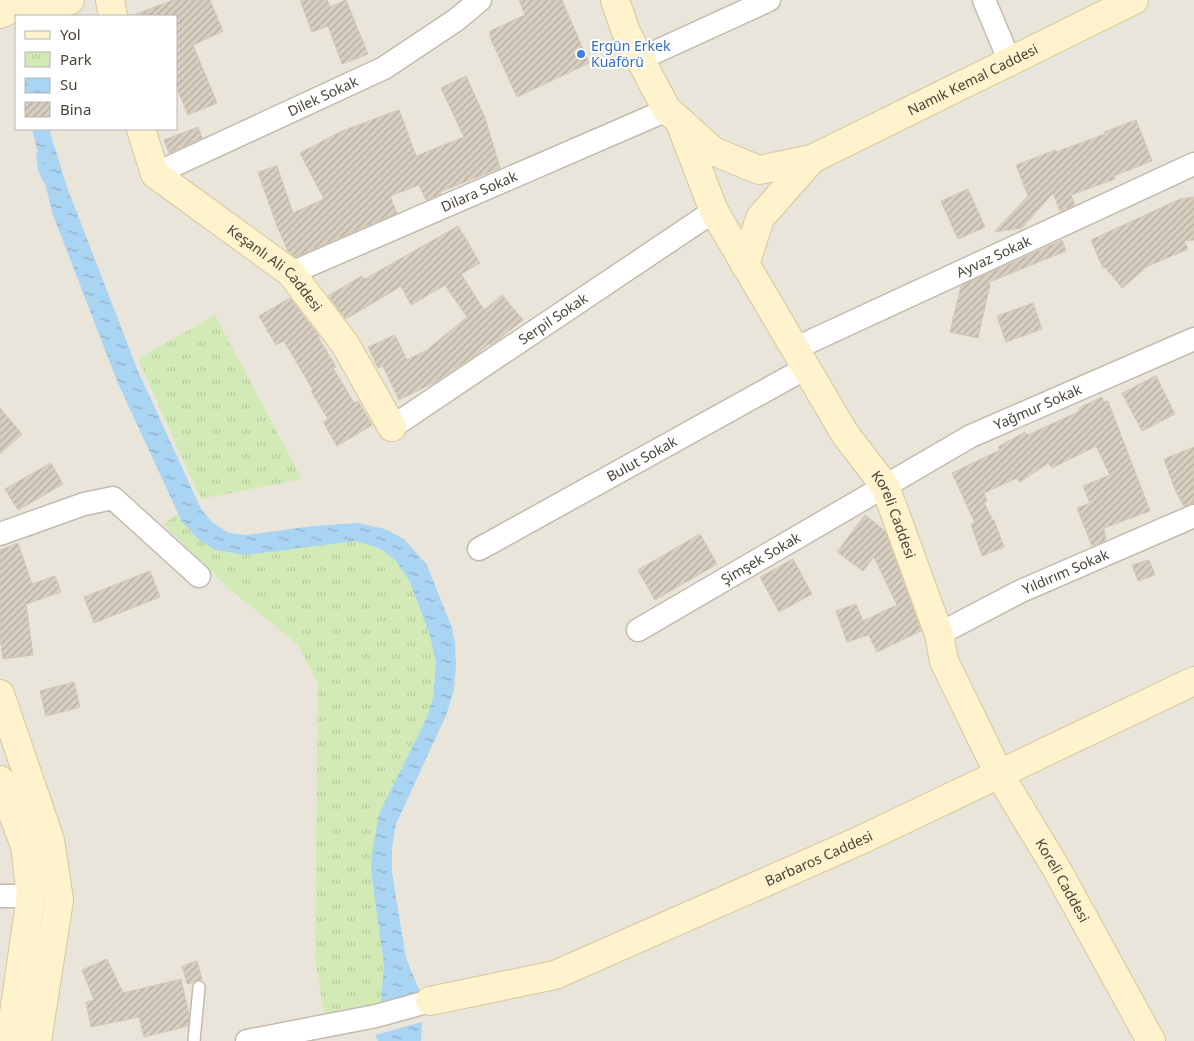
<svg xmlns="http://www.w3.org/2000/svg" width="1194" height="1041" viewBox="0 0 1194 1041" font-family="'Noto Sans',sans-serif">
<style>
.residential{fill:#eae5da;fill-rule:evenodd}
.park{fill:url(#park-tufts)}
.water{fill:url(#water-ripples)}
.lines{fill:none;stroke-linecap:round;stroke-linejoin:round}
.stream{stroke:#a9d4f2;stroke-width:6}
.building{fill:url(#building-hatch);stroke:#d3c7b4}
.lane-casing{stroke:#c2bbae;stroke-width:14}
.street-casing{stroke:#c2bbae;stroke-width:25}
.secondary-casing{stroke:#d6c79b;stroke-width:30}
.lane{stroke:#fff;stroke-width:11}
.street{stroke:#fff;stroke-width:22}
.secondary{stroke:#fff3cd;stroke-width:28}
.shop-dot{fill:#3f7fe0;stroke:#fff;stroke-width:2}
.labels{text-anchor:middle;stroke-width:4;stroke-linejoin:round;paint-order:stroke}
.shop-label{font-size:14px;fill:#366cbe;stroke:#fff;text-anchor:start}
.street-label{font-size:14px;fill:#4b4439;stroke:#fff}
</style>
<defs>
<pattern id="park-tufts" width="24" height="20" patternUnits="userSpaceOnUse" patternTransform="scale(1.25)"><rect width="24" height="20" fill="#d2eab5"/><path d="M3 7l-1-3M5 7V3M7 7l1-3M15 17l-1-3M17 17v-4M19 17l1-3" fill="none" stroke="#b6ca9c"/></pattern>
<pattern id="water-ripples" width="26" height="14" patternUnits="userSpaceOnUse" patternTransform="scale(1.25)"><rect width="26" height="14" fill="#a9d4f2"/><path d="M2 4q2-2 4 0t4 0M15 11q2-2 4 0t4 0" fill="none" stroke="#8caec5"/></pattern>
<pattern id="building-hatch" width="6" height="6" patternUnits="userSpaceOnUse" patternTransform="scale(1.25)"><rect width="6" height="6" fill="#d8cfc1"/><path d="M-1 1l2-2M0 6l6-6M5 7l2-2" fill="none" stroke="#b1aa9e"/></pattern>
</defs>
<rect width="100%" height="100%" fill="#f6f3ec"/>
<path class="residential" d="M0,0H1194V1041H0ZM16,16H176V129H16Z"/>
<path class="park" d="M215,315L302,479L201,499L138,359Z
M178,514L182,522L199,540L318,545L355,541L379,548L396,561L410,582L430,636L436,664L433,697L428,715L379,814L371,871L384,965L381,1002L324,1013L315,959L318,683L297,644L231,590L163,524Z"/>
<path class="water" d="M32,129H49L67,187L138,371L201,509L213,523L229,533L247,535L313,526L358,523L385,529L404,539L427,565L452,628L455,643L456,665L454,689L447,713L396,824L392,848V873L406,958L420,992L381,1002L384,965L371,871L372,854L379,814L428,715L433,697L436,664L430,636L410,582L396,561L379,548L355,541L246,555L215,550L199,540L182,522L117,381L52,212Z
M422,1022L421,1041H378L375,1035Z"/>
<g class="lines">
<path class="stream" d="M39,155L41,169L45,179"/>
</g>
<path class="building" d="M173,0H210L223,31L193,45L217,103L188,115L176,86V16L134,15Z
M300,0H327L330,7L346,0L368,54L342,64L328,26L312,32Z
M519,0H562L589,63L517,97L490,37V31L525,15Z
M466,76L485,118L500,168L440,192L441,194L426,200L419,185L390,196L397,213L295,257L288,251L277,226L258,172L277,166L293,213L324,199L300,153L342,131L399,110L416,156L464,137L441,88Z
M1136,120L1152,161L1114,176L1115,179L1071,195L1075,205L1060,211L1053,193L1022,228L994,232L1028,196L1016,165L1055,150L1056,152L1105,134L1104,132Z
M198,127L202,138L169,153L164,140Z
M968,189L985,227L958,239L941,201Z
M1194,197V240L1184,241L1188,249L1148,266L1122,288L1105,267L1103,268L1091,240L1180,199Z
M458,226L480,263L461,274L484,310L502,295L523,320L499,339L491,345L489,344L477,354L435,382L399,400L383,366L378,368L368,347L395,335L407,360L427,350L467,317L445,285L411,305L401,286L346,319L328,296L362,276L365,279Z
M1062,240L1066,251L989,282L990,285L978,338L950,332L961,286Z
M290,298L319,336L318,337L336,367L333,368L354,403L358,401L372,425L337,446L323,422L328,419L311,391L313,390L284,341L276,345L259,316Z
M1033,303L1042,329L1006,342L997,316Z
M1156,376L1175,414L1142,431L1122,393Z
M1102,397L1104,402L1108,401L1150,511L1104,528L1106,540L1092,546L1077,508L1090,503L1083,486L1110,475L1096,446L1052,468L1048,463L1020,482L1017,478L984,493L987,501L984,502L993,521L994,520L1004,547L982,556L971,524L975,523L952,473L1000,450L998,447L1025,432L1028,435L1080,411L1079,408Z
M0,408L22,434L0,454Z
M1194,447V503L1184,506L1176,492L1164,459Z
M51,463L63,484L18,510L5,489Z
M865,515L885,531L921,631L877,652L863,623L868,635L847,642L836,611L856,604L863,621L897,605L874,557L863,571L837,552Z
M700,534L717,564L655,600L638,570Z
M18,543L32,584L55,576L61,592L26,604L33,655L3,659L0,637V550Z
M793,559L812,594L779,612L760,577Z
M1149,560L1155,575L1138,581L1132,565Z
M150,571L160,597L94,623L84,597Z
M74,682L80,707L46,716L40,691Z
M107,959L123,993L181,979L189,1014L188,1026L144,1037L139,1017L91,1027L86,1002L94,1000L82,970Z
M197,961L202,979L187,984L182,966Z"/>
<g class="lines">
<g class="lane-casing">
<path id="lane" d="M194,1041L199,987"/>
</g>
<g class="street-casing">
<g id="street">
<path d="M984,0L1010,62"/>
<path d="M640,59L769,0"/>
<path id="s1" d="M155,174L384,68L456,20L480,0"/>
<path id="s2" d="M291,273L667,110"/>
<path id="s3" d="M794,349L1194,164"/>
<path id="s4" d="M392,427L714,211"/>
<path d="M0,534L84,504L113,498L199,576"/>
<path id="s5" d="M479,549L806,368"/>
<path id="s6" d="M638,630L971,436L1194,339"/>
<path id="s7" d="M939,634L1019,592L1194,516"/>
<path d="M0,896H31"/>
<path d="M247,1041L376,1016L430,1001"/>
</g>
</g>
<g class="secondary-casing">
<g id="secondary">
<path d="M110,0L113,16"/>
<path id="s8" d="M615,0L626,32L640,59L667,110L679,120L714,211L845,434L885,486L939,634L944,661L999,774L1056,868L1151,1041"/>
<path d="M0,14L30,0"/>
<path d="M36,16L70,0"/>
<path id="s9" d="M682,123L713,151L759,170L812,159L1134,0"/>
<path id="s10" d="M141,129L155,174L291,273L345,344L392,427"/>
<path d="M745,265L760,218L812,159"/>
<path d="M0,694L50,840L59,900L37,1041"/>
<path d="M0,780L25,846L31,896L10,1041"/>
<path id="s11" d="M430,1001L555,975L863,839L1194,681"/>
</g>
</g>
<use href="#lane" class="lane"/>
<use href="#street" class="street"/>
<use href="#secondary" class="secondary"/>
</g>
<circle class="shop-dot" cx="581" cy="54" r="5"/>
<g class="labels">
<g class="shop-label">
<text x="591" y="51">Ergün Erkek<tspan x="591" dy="16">Kuaförü</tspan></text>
</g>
<g class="street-label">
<text dy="5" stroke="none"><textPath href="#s9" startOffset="325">Namık Kemal Caddesi</textPath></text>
<text dy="5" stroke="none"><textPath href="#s1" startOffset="185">Dilek Sokak</textPath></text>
<text dy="5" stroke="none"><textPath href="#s2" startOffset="205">Dilara Sokak</textPath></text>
<text dy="5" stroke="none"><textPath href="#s3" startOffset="220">Ayvaz Sokak</textPath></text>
<text dy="5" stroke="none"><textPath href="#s10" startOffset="200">Keşanlı Ali Caddesi</textPath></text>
<text dy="5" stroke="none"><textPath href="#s4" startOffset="194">Serpil Sokak</textPath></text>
<text dy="5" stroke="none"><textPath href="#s6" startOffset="458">Yağmur Sokak</textPath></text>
<text dy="5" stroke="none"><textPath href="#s5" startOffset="186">Bulut Sokak</textPath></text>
<text dy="5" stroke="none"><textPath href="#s8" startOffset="589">Koreli Caddesi</textPath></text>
<text dy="5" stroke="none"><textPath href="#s6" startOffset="142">Şimşek Sokak</textPath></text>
<text dy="5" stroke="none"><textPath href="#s7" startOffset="141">Yıldırım Sokak</textPath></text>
<text dy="5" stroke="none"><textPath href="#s11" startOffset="416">Barbaros Caddesi</textPath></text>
<text dy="5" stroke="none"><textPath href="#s8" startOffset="994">Koreli Caddesi</textPath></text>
</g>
</g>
<rect x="15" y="15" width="162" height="115" fill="#ffffff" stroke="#b7b4b0"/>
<rect x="25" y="31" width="25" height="8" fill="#fff3cd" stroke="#b7b4b0"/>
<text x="60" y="40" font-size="15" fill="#4b4439">Yol</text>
<rect x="25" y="52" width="25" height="15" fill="url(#park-tufts)" stroke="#b7b4b0"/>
<text x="60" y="65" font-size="15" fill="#4b4439">Park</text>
<rect x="25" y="78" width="25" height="15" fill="url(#water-ripples)" stroke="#b7b4b0"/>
<text x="60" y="90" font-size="15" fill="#4b4439">Su</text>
<rect x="25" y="102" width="25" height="15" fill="url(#building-hatch)" stroke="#b7b4b0"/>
<text x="60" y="115" font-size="15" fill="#4b4439">Bina</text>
</svg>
